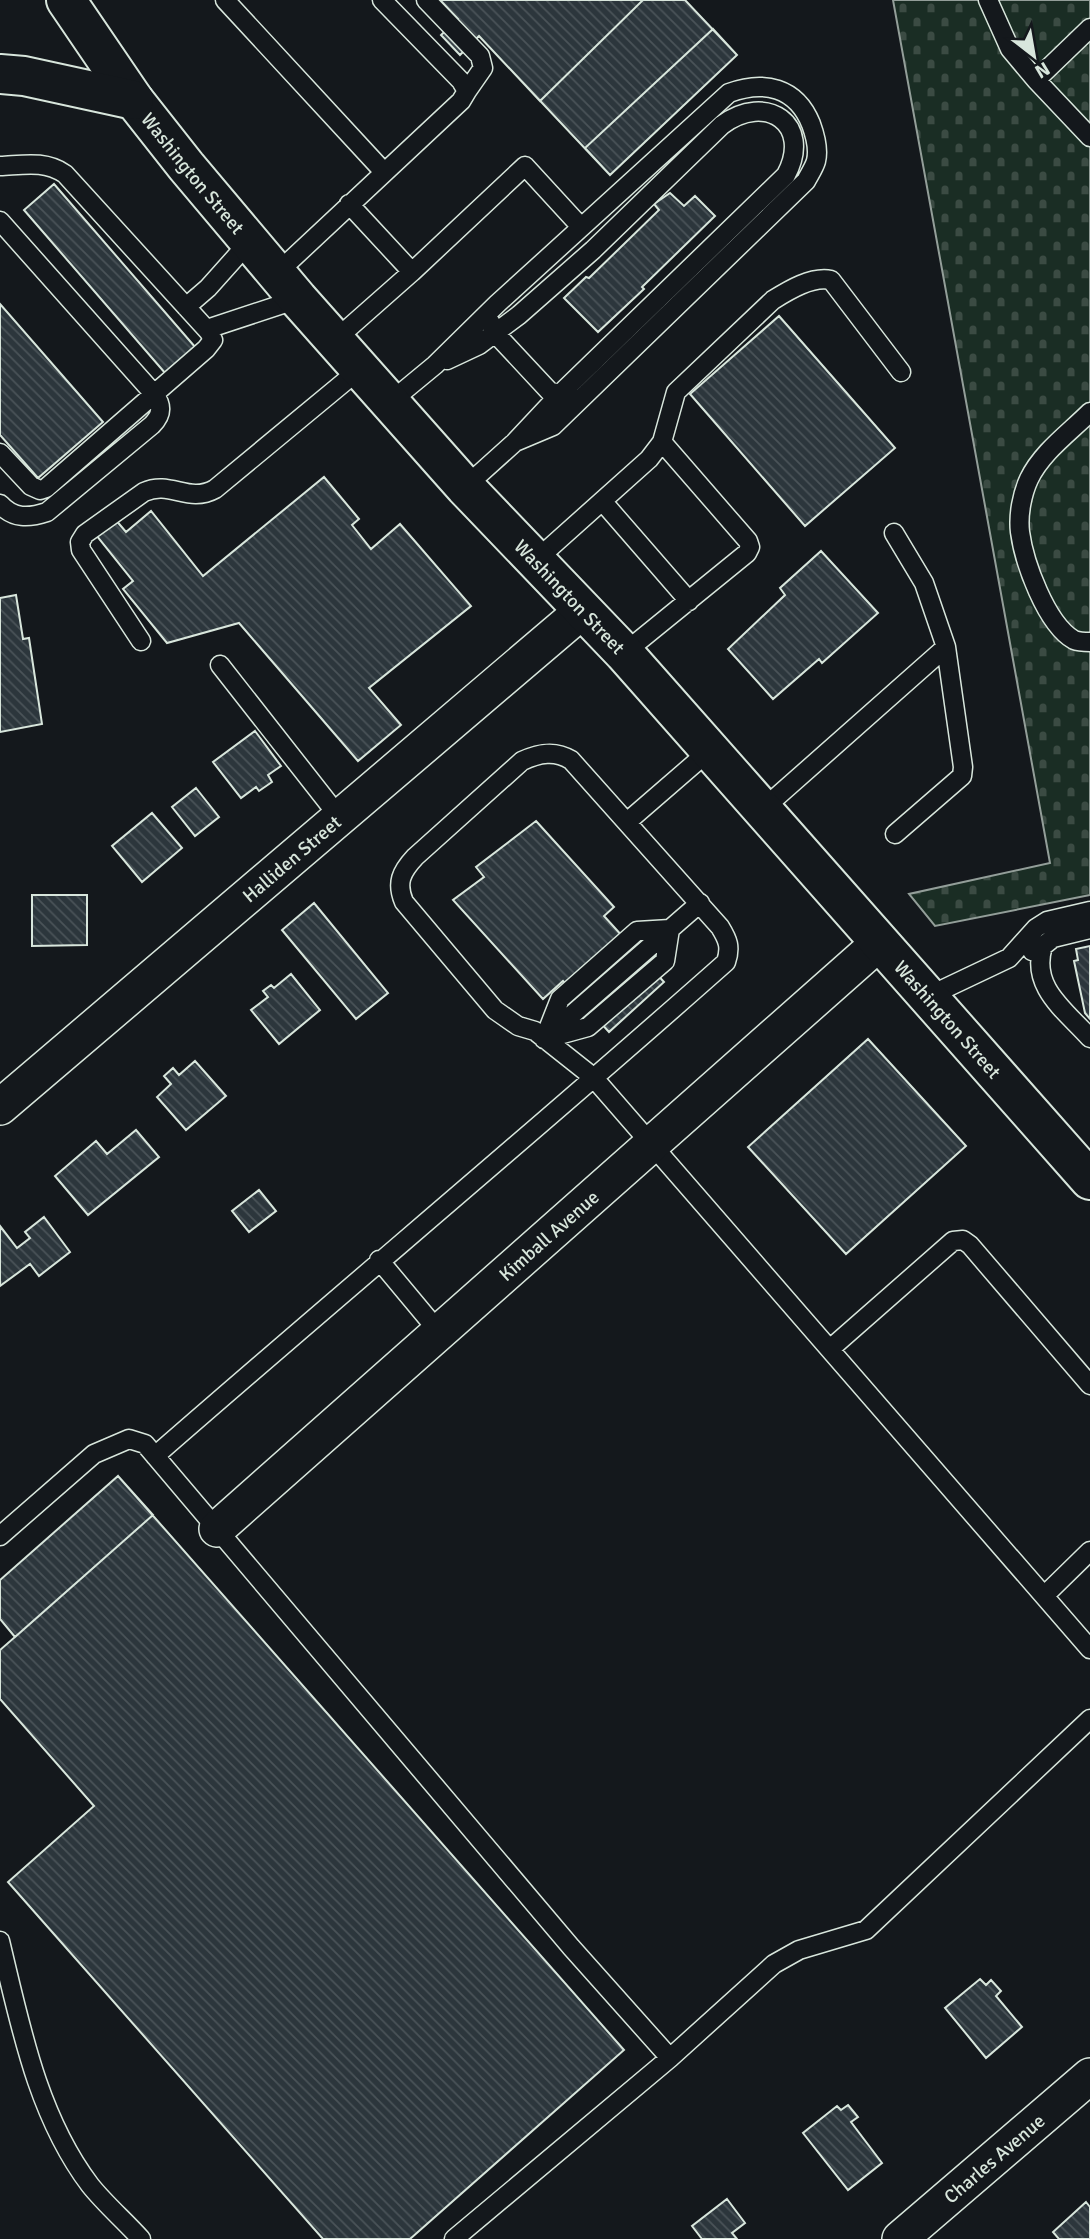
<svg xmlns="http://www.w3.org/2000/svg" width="1090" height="2239" viewBox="0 0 1090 2239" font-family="Signika,sans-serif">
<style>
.cemetery{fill:url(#cemetery-stones);stroke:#939e99;stroke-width:2}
.building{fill:url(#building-back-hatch);stroke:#d8e6dc;stroke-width:2}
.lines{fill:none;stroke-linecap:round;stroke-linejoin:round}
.lane-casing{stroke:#d8e6dc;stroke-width:21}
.street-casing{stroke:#d8e6dc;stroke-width:38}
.primary-casing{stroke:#d8e6dc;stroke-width:42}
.lane{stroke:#14181c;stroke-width:18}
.street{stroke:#14181c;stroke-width:35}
.primary{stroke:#14181c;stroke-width:38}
.labels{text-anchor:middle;stroke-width:5;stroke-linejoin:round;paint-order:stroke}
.street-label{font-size:19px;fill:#d8e6dc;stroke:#14181c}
</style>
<defs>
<pattern id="cemetery-stones" width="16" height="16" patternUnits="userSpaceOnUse" patternTransform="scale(1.75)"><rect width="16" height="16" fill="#1a2d24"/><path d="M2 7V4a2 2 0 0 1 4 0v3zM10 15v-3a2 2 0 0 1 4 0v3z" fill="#3b4b43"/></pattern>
<pattern id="building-back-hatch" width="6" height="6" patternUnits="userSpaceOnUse" patternTransform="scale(1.75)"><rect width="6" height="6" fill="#2c363c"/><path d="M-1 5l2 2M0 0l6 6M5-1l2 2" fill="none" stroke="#4a5358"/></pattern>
</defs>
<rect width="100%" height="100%" fill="#14181c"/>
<path class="cemetery" d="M893,0H1090V895L935,926L909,894L1050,863Z"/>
<path class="building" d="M440,0H685L737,55L610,175L479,36L460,55L441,35L458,19Z
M440,0H643L540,101L479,36L460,55L441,35L458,19Z
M713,29L737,55L610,175L585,148Z
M54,184L202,355L172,381L24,210Z
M670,193L684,206L695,196L715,216L642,287L644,289L598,332L564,298L586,277L589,278L659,210L654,204Z
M0,304L103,422L38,478L0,435Z
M779,316L895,448L805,526L690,394Z
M324,477L359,519L352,525L371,549L400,524L471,606L369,688L401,725L358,761L239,623L167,643L123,589L133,581L96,535L115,519L126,532L151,511L203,576Z
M821,551L878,613L822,663L819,659L773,699L728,649L785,595L780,588Z
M16,595L23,639L29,638L42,724L0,732V598Z
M255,731L281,766L268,775L272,782L259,791L256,787L241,798L213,762Z
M196,788L219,817L195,836L172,807Z
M152,813L182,848L142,882L112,846Z
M536,821L614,907L604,916L664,982L609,1032L563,981L543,999L453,900L484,877L476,867Z
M32,895H87V945L32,946Z
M314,903L388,993L356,1019L282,930Z
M1090,946V1019L1085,1013L1074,961L1078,960L1076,949Z
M291,974L320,1010L279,1044L251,1010L268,997L263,991L271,985L274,988Z
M868,1039L966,1146L846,1254L748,1147Z
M195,1061L226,1096L186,1130L157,1097L171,1084L164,1076L173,1068L179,1075Z
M136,1130L159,1157L88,1215L55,1176L96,1141L107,1154Z
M259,1190L276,1211L249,1232L232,1211Z
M44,1217L70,1252L39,1276L30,1264L0,1286V1226L17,1248L30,1238L25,1232Z
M118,1476L624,2050L410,2239H323L8,1882L94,1806L0,1699V1650L15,1637L0,1619V1580Z
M118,1476L153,1515L15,1637L0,1619V1580Z
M980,1979L986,1985L991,1980L1001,1991L996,1996L1022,2027L986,2058L945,2008Z
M848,2105L858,2117L851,2122L882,2163L848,2190L803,2133L837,2106L841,2110Z
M727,2199L745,2223L732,2233L737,2239H702L692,2226Z
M1086,2202L1090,2207V2239H1059L1053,2232Z"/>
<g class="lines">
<g class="lane-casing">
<path id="lane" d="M225,0L384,172
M426,0L480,56L483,68L467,91
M988,0L1010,49L1036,80L1090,28
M1036,80L1090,137
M0,166C23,165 45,160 65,174L209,332L213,340L206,349L46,488L40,490L31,486L0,453
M349,204L412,272
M0,221L154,394C163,406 162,415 152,425L47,512C29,518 13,519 0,504
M277,273L461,101L467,91L461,81L382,0
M186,307L208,288L250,241
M491,323L495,333L550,392L570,395
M207,329L298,299
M335,340L412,272L525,166L581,227
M447,360L479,345L519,315L593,250L722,125C766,92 813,124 786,175L560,394L515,442L465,487
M389,403L435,365L497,304L729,93C764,80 796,87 811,124C815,135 819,149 816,161C814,168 809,175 806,181L553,426L515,442
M1090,412C1069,433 1042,452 1029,479C1022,494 1018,515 1020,532C1024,562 1046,624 1074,640C1079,642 1086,642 1090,642
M603,502L689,601
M894,533L924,583L946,647
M535,561L649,459L662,442L676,392L773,300C789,290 812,276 831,280L901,372
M141,641L81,550L80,542L85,534L144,492C171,480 188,504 215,489L360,369
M624,653L747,553L750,547L748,541L662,442
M220,665L340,818
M763,809L946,647L963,767L962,776L895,834
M627,822L709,751
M1043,946C1030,987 1065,1010 1090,1038
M1032,951L1043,946L1053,938L1090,929
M929,996L1009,958L1036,928L1047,921L1090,911
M547,1032L560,999L637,931L670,929
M548,1038L588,1027L665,961L670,929
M544,1039L700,903
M379,1260L439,1332
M830,1349L953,1241L963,1240L970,1245L1090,1385
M155,1456C345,1290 538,1129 726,962C731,947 728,940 720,927L571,760C555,750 539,753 522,761L415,857C401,872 396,883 404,902L495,1010L518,1026L535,1031L593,1077L1090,1649
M0,1536L94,1454L129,1439L145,1444L571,1947L670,2058
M1044,1596L1090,1551
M0,1941C20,2024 37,2115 90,2185C105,2204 125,2221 141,2239
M454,2239L670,2058L774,1964L799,1950L866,1930L1090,1719"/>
</g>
<g class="street-casing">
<g id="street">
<path id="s1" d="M0,1107L582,611"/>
<path id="s2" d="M217,1529L880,942"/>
<path id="s3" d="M900,2239L1090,2076"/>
</g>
</g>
<g class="primary-casing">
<g id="primary">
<path id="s4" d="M66,0L134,100L186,166L298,299L465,487L624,653L1090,1180"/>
<path d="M0,74L24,76L134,100"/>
</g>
</g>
<use href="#lane" class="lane"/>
<use href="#street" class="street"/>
<use href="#primary" class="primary"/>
</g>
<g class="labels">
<g class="street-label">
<text dy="7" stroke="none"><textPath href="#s4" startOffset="215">Washington Street</textPath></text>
<text dy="7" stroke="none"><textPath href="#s4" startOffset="782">Washington Street</textPath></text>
<text dy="7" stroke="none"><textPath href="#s1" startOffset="383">Halliden Street</textPath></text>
<text dy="7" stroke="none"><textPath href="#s4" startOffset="1349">Washington Street</textPath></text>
<text dy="7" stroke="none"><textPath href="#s2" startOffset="443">Kimball Avenue</textPath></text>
<text dy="7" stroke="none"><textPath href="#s3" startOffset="124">Charles Avenue</textPath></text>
</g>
</g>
<g transform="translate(1034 56) rotate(149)" stroke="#14181c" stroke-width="5" paint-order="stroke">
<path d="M0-5L12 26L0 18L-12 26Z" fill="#d8e6dc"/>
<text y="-10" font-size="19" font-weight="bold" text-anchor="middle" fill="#d8e6dc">N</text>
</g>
</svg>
